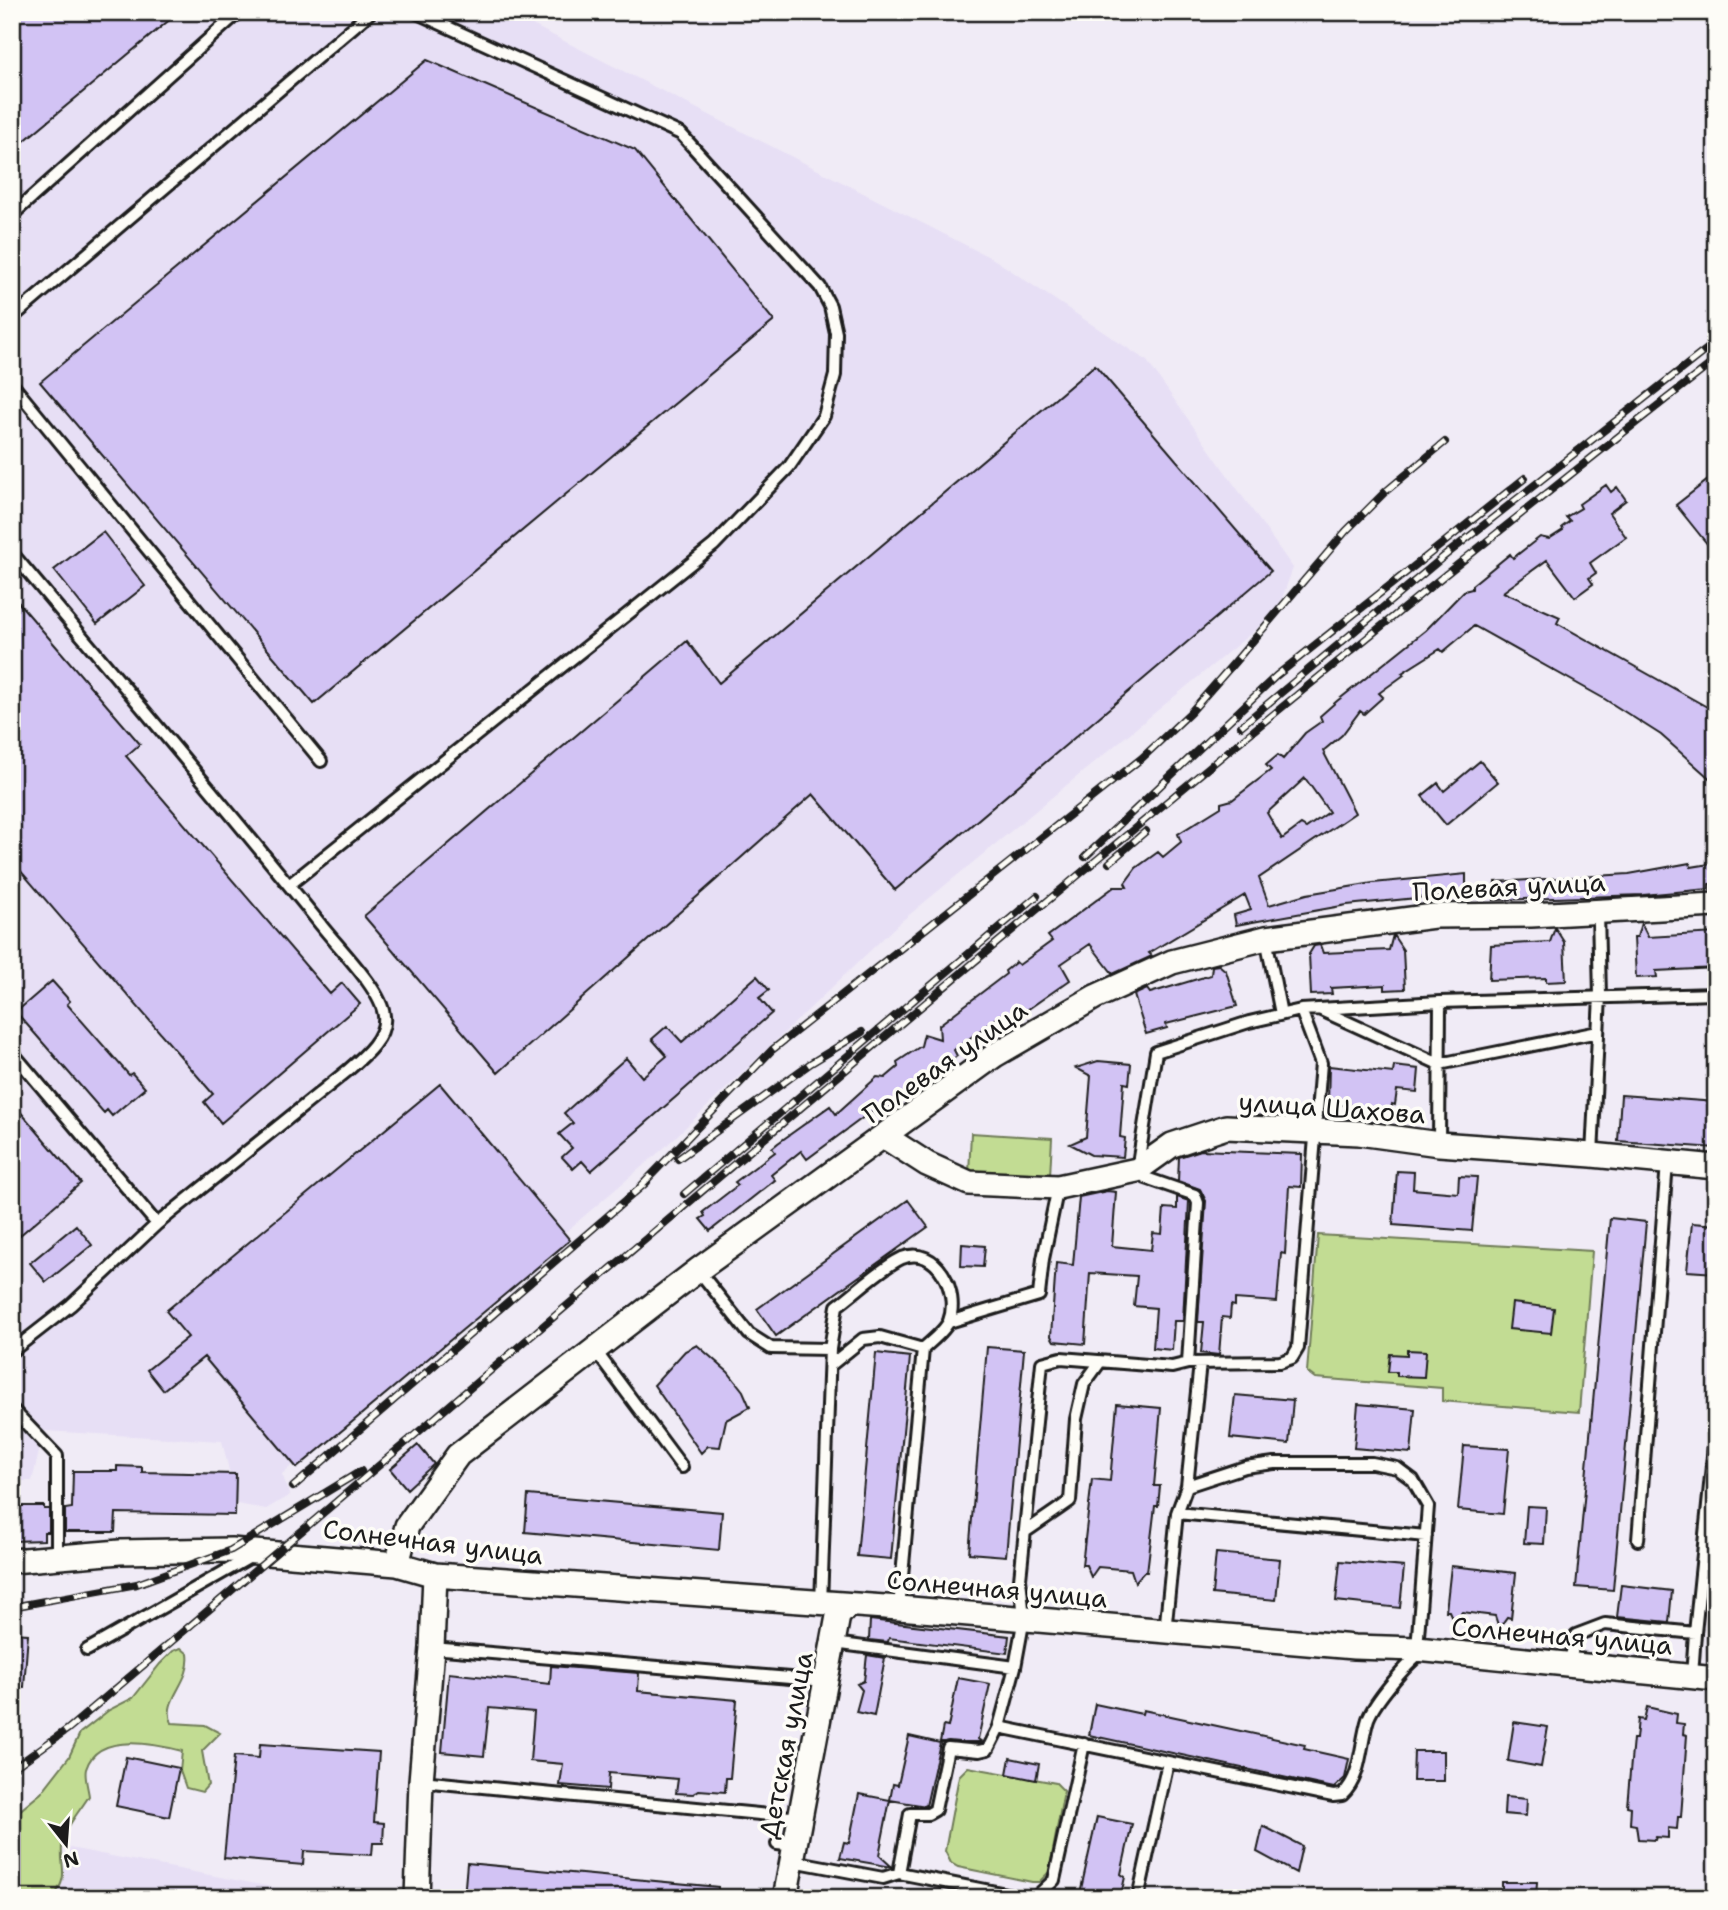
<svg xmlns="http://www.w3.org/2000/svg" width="1728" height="1910" viewBox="0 0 1728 1910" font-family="'Shantell Sans',sans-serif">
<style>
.built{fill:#e7dff5}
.green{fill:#c2dc93;stroke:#6f7c58;stroke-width:2}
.building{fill:#d2c3f4;stroke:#1c1c1c;stroke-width:2;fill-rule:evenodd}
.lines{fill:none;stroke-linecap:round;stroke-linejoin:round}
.lane-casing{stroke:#1c1c1c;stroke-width:16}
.street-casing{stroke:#1c1c1c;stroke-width:28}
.lane{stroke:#fdfcf7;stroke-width:10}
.street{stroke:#fdfcf7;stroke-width:23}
.rail-casing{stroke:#1c1c1c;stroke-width:8}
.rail{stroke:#fdfcf7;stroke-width:5;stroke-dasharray:16;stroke-linecap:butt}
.labels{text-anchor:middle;stroke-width:7;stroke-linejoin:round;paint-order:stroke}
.street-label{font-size:26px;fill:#1c1c1c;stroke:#fdfcf7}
</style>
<rect width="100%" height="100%" fill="#f0ebf6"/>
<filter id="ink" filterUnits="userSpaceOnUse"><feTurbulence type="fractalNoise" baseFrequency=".0143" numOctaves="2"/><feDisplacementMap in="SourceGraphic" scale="14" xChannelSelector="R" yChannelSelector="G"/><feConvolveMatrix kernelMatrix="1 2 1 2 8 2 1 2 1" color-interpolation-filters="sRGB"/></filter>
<g filter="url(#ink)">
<path class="built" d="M12,12H507L995,260L1147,361L1293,568L1277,612L898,924L665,1147L282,1474L290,1495L266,1509L237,1504L222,1441L44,1431L32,1481H12Z
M12,1633L28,1634L19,1750L12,1760Z
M70,1848L329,1898H56Z"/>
<path class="green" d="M971,1133L1052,1138L1050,1176L969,1173Z
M1318,1235L1592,1251L1579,1412L1442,1401V1388L1315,1378L1307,1372Z
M181,1648L188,1654C192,1682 161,1700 172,1723L205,1725L220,1733L202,1751L208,1785L202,1792L186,1788L180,1771L182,1751C155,1744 97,1732 86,1769C84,1776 88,1788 89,1796C80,1811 64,1828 62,1845C60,1870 70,1874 53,1898H12V1817L41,1793L69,1757L80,1733L109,1710L133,1698L160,1664L173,1651Z
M968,1767L1056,1783L1064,1791L1049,1872L1039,1882H1032L958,1867L951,1863L945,1851L959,1776Z"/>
<path class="building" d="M12,12H179L12,151Z
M427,60L635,150L774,321L314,704L40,382Z
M1095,365L1271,571L895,890L813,794L498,1073L364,916L687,641L719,683Z
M1708,480L1716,490V555L1676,505Z
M1606,485L1611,492L1617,487L1626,500L1609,513L1626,537L1590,563L1596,573L1589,578L1593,584L1575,597L1547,560L1503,592L1560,617L1557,623L1716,712V784L1661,735L1603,698L1474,626L1443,652L1440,649L1402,673L1404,675L1379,693L1383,697L1364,714L1360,711L1342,735L1323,751L1355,813L1259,878L1269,905L1307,894L1373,883L1466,874V893L1347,905L1236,925L1234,915L1251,910L1245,895L1149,953L1152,956L1113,974L1090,944L1061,964L1070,980L1011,1021L1005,1012L954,1050L957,1056L885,1111L881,1109L876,1115L872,1111L807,1159L801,1151L771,1175L775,1180L710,1231L700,1219L705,1216L703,1212L738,1185L735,1182L775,1152L772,1148L778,1143L830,1106L836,1114L877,1077L885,1078L898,1067L897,1062L921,1046L924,1034L940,1039L939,1025L1006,974L1005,971L1016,962L1019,965L1052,941L1048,936L1114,887H1127L1125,883L1136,868L1158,852L1163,857L1181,842L1178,834L1221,807V803L1232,800L1271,770L1266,765L1278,755L1283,759L1305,733L1322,721L1320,716L1337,701L1426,630L1464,591L1472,589V585L1510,554L1513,558L1540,537L1549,539L1563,530L1562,527L1570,521L1566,517L1581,508L1579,504ZM1305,778L1329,812L1306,828L1301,825L1282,839L1267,813Z
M103,532L145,586L97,624L54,570Z
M12,595L140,744L126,756L330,994L342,983L360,1004L221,1123L204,1102L213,1094L12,861Z
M1480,761L1498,782L1446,825L1422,796L1438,783L1444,791Z
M1690,863L1691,867L1716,863V883L1709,884V889L1643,895L1494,900L1495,882L1629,874Z
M1641,923L1648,937L1716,933V968L1656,971L1657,977L1636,978L1634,937H1637Z
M1555,928L1564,942L1566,981L1546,982V978L1489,980L1491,945L1550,942Z
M1393,935L1403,950L1405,989L1385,990V985L1331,988L1332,994L1311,995L1309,954L1314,946L1320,945L1323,953L1389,950Z
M1219,965L1226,971L1237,1006L1166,1024L1167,1028L1146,1034L1134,995L1147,989L1150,993L1211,975L1212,966Z
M757,976L769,990L759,998L772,1013L591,1171L582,1161L573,1169L562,1157L572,1148L559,1134L573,1123L564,1113L626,1058L642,1077L667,1056L652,1039L667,1026L682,1042Z
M52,981L70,1001L67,1004L129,1075L132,1073L145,1088L112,1116L107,1110L104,1113L16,1012Z
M1098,1061L1131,1064L1129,1084L1124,1083L1120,1137L1125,1138L1123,1157L1091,1155L1070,1144L1086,1137L1091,1076L1076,1068Z
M1329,1066L1393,1073L1394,1066L1419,1069L1417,1092L1397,1090L1395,1105L1392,1104L1391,1110L1328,1103Z
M440,1084L570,1240L297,1468L204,1357L163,1390L147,1370L188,1337L166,1311Z
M1621,1095L1716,1102V1148L1618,1141Z
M12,1102L81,1183L12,1242Z
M1201,1150L1302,1154L1301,1187L1289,1186L1285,1254L1281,1253L1277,1302L1235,1299V1306L1231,1305L1230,1318L1222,1317L1219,1355L1201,1353L1204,1322H1198L1206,1201L1200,1189L1178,1181L1179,1157Z
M1397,1171L1414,1172L1413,1189L1458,1193L1459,1176L1477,1177L1472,1231L1393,1225Z
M1107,1191L1116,1192L1112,1246L1151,1250L1153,1233L1162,1234L1164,1208L1177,1209V1197L1189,1201L1183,1321H1174L1172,1350L1153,1348L1156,1308L1134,1306L1137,1276L1090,1273L1085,1344L1054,1341L1051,1336L1056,1263L1073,1265L1079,1197Z
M908,1200L928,1227L776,1336L757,1309Z
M1610,1218L1646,1222L1613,1590L1576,1587Z
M1692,1223L1716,1225V1273L1687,1271Z
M76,1225L92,1245L46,1282L30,1263Z
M962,1244L985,1246L983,1267L961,1266Z
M1512,1303L1554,1308L1551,1333L1509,1329Z
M697,1345L728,1372L743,1391L750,1407L726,1420L720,1447L708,1446L701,1453L654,1385L685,1351Z
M987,1347L1024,1350L1006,1556L969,1553Z
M1407,1350L1426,1351L1424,1377L1397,1376V1372H1388L1390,1354L1407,1355Z
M876,1353L910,1357L891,1559L857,1556Z
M1235,1395L1293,1400L1289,1444L1230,1438Z
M1117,1404L1161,1408L1154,1486H1160L1158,1506H1155L1147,1572H1144L1135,1582L1131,1570L1098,1567L1091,1577L1086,1565H1082L1092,1479L1110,1481Z
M1358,1404L1415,1409L1411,1453L1354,1448Z
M418,1445L434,1464L407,1489L390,1469Z
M1464,1446L1509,1449L1503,1514L1458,1510Z
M117,1466L142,1467V1472L236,1474L235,1515L116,1513L115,1532H65V1509L72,1508L73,1471H117Z
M528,1495L722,1512L719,1550L525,1532Z
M12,1506H44V1509H49V1532H44V1540L12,1541Z
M1527,1506L1546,1507L1544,1544L1524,1543Z
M1216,1553L1280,1559L1276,1600L1212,1594Z
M1340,1561L1404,1567L1400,1608L1336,1601Z
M1451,1566L1516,1573L1511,1618L1507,1617L1499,1628L1495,1616L1462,1612L1454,1622L1449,1611H1446Z
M1621,1585L1672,1591L1669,1622L1617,1617Z
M870,1620L1009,1636L1007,1653L889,1638L888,1642L869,1640Z
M12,1633L28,1634L24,1687H12Z
M867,1655L885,1658L874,1716L856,1712L862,1690L857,1684L864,1681Z
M551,1666L639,1673L638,1691L737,1700L730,1778H726L725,1792L699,1790L693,1794L676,1793L678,1779L609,1773L608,1789L560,1785L563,1764L530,1761L534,1712L489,1708L484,1756L442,1752L449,1673L550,1684Z
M958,1678L990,1684L978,1739L982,1742H940L943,1726L948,1727Z
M1095,1704L1142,1714L1143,1710L1305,1745L1304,1749L1349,1759L1345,1778L1334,1788L1089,1735Z
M1647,1707L1677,1714L1676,1723L1684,1724L1683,1734L1687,1735L1681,1817H1678L1677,1829L1668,1828V1838L1656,1837L1655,1840L1638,1839L1636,1825L1630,1824L1631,1807L1627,1806L1633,1739H1636L1638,1719L1644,1720Z
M1514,1722L1548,1727L1541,1767L1508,1761Z
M909,1736L940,1743L926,1806L890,1800L893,1784L898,1785Z
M260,1744L379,1752L374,1822L384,1823L383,1843H373L372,1855L304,1851L303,1865L224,1858L234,1756L259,1758Z
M1414,1751H1444V1781H1413Z
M126,1757L179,1768L169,1817L116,1806Z
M1010,1758L1039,1764L1036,1780L1007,1774Z
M859,1794L890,1800L879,1855L892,1867L840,1858L844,1842L849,1843Z
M1505,1797L1527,1799L1526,1816L1504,1814Z
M1097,1817L1132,1824L1121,1874L1125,1877L1121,1895L1079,1898Z
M1263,1826L1302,1846L1296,1873L1257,1852Z
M467,1863L718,1887V1898H464Z
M1502,1882H1537L1536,1898H1502Z"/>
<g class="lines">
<g class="lane-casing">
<path id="lane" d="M12,215L239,12
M12,318L371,12
M12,384L321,761
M12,553C115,676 220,799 321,925C337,946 382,990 384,1016C387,1038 362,1058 347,1071L157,1224L71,1305L12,1351
M289,885L714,545L789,467L824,416L835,375L836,333L830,306L820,287L681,134L415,12
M1266,938L1281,1014
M1301,1010L1321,1063L1298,1348L1292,1358L1280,1362L1188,1363L1198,1203L1195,1195L1146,1178L1137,1170L1156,1052L1249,1022L1301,1010L1440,1002L1716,994
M1321,1010L1439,1064L1598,1032
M12,1052L157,1224
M1439,1144L1440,1002
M1592,1155L1600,996L1598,912
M698,1270L749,1334L771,1348L830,1349
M949,1322L1039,1295L1043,1259L1058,1187
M595,1350L682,1467
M832,1364L863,1339L880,1337L923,1349
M12,1409L57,1456V1558
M1187,1486L1245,1467L1274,1463H1372L1397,1468L1413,1480L1428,1506L1417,1649
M1177,1513L1426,1536
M1025,1532L1070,1501L1076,1419L1084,1384L1100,1362
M1638,1540L1667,1163
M821,1604L830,1349L837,1306C855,1293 882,1267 902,1258C937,1244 960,1293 949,1321C945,1331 930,1342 923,1349L899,1608
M1165,1632L1177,1513L1187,1486L1200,1363
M1695,1633L1715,1436
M834,1643L1015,1667L1024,1618L1020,1579L1042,1363L1061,1358L1172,1367L1188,1363
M432,1648L826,1681
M87,1650L252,1556
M1569,1665L1576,1635L1605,1624L1695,1633L1692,1676
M1015,1667L999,1727L1333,1796L1342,1795C1362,1777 1360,1744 1368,1719C1375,1701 1407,1663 1423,1652
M421,1781L801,1818
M777,1844L796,1846
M793,1861L883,1878L899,1873L1026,1898
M899,1873L910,1814H928L935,1810L948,1748L979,1751L988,1749L999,1727
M1035,1898L1054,1880L1084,1744
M1138,1898L1168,1762"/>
</g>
<g class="street-casing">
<path id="street" d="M885,1137L927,1164L969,1183L1058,1187L1137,1170L1172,1145L1226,1127L1359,1133L1439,1144L1592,1155L1716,1167
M12,1561L120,1552L231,1550L397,1564L435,1575L899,1608L1354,1647L1417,1649L1716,1679
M397,1564L407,1526L458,1455L698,1270L995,1055L1095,997L1172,962L1266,938L1434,916L1531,915L1716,905
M417,1898L421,1781L432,1648L435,1575
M785,1898L838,1616L848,1605"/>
</g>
<use href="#lane" class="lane"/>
<use href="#street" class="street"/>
<g class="rail-casing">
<path id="rail" d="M1241,726L1442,558L1716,342
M1085,857L1276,676L1525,478
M1109,863L1146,831
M678,1159L811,1063L862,1032
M640,1187L772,1050L1142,758L1190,713L1234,663L1346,531L1385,492L1445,442
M684,1194L1037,896
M293,1487L647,1182
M12,1607L137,1584L231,1550L361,1471
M12,1769L68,1729C614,1268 1153,799 1716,360"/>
</g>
<use href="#rail" class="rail"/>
</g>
</g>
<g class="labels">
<g class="street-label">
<text transform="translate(1509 887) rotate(-3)" y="9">Полевая улица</text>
<text transform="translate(945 1062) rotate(-35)" y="9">Полевая улица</text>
<text transform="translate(1332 1108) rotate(4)" y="9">улица Шахова</text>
<text transform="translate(433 1542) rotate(7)" y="9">Солнечная улица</text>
<text transform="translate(997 1589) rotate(5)" y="9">Солнечная улица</text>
<text transform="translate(1562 1636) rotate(5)" y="9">Солнечная улица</text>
<text transform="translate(786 1745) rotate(-79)" y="9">Детская улица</text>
</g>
</g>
<rect width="1728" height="1910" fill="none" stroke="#fdfcf7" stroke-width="42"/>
<rect x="21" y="21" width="1686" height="1868" fill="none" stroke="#1c1c1c" stroke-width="2.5" filter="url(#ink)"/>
<g transform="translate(66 1844) rotate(163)" stroke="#fdfcf7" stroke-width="5" paint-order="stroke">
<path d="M0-5L12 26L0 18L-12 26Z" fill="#1c1c1c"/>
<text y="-10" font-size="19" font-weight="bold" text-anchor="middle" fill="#1c1c1c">N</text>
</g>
</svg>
